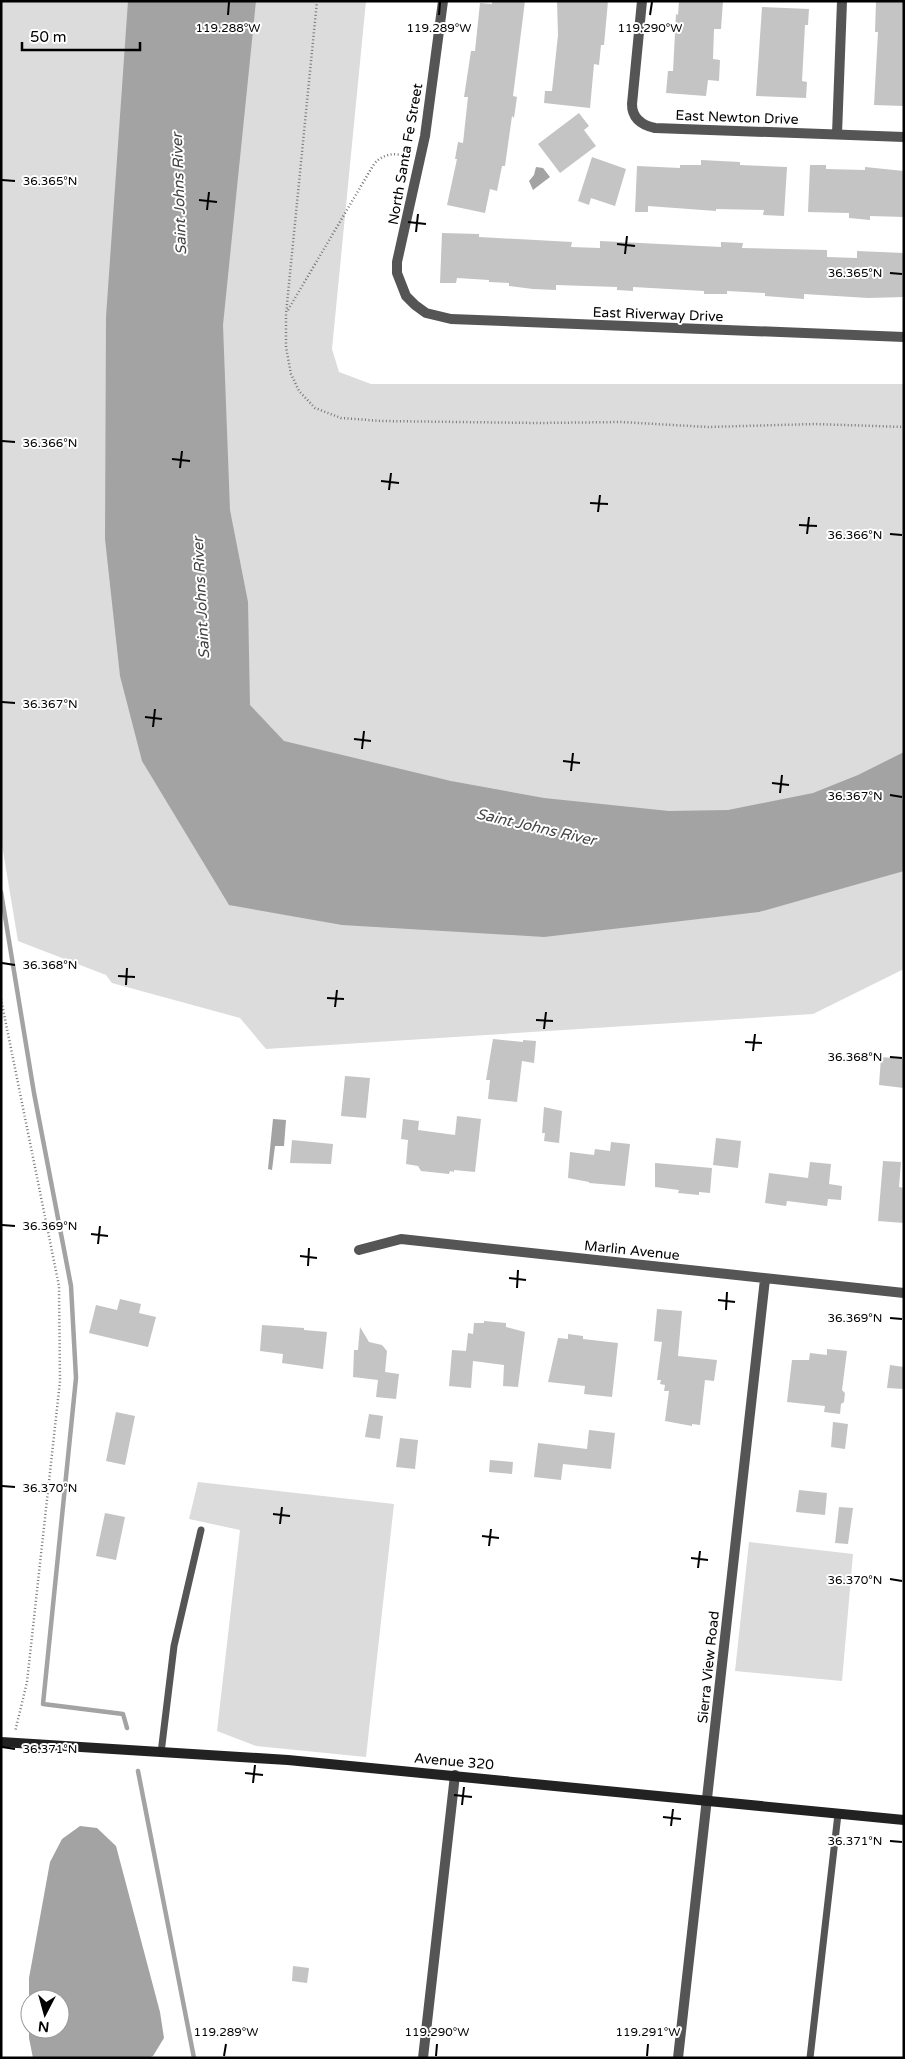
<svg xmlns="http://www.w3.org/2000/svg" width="905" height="2059" viewBox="0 0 905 2059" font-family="'Varela Round',sans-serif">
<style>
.green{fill:#dcdcdc}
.water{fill:#a3a3a3;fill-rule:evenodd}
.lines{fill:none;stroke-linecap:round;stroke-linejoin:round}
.stream{stroke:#a3a3a3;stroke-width:4.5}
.building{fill:#c4c4c4}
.path{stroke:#777;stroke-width:2.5;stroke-dasharray:1 2.5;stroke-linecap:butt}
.lane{stroke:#555;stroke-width:7}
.street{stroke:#555;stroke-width:10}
.secondary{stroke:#222;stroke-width:10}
.ticks{fill:none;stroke:#000;stroke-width:2}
.labels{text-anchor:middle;stroke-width:4;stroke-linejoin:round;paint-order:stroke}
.street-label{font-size:14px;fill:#000;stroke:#fff}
.water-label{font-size:15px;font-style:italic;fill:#444;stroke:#fff}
.ticks-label{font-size:12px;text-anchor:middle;fill:#000;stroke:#fff;stroke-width:4;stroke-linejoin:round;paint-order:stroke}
</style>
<rect width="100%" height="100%" fill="#fff"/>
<path class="green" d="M1,1H366L332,349L339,372L371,384H904V969L813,1014L266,1049L240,1018L112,983L106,975L18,941L1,839Z
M198,1482L394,1504L366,1757L256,1746L217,1731L240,1530L189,1519Z
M749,1542L853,1554L842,1681L735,1671Z"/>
<path class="water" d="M128,1H256L223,325L230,510L248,602L250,705L284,741L451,781L544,798L669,811L728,810L813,793L858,775L904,752V871L759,912L544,937L342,925L229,905L142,761L120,676L105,539L106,317Z
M536,167L543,168L550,177L533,190L529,181L534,175Z
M273,1119L286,1120L284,1146H275L272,1170L268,1169Z
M80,1826L97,1828L116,1846L160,2012L164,2038L153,2056L148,2058H33L29,2038V1978L50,1862L62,1839ZM30,1999H60V2029H30Z"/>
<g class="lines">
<path class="stream" d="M1,892L34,1093L71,1286L76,1378L43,1704L123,1714L127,1728
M138,1771L194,2058"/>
</g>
<path class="building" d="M492,1H525L513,96L517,97L514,118L512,116L505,166H502L497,191L490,189L485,213L447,205L457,159H455L458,142L463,143L468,97H464L471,51H475L480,3L492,4Z
M557,1H608L604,45H601L599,65L594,64L590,108L544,103L545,91H552L558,35Z
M679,1H723L721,29H714L713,59L720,60L719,81L708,80L706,96L666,93L668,71H673L676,14L678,15Z
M876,1H904V106L874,105L878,32H875Z
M762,7L809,9L808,25H805L802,81L807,82L806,98L756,96Z
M579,113L589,126L584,130L596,146L560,173L538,144Z
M592,157L626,169L615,206L591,198L589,205L578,201Z
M701,160L740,162V165L787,167L784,216L763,215L764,210L716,209V211L648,206V212H635L637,166L680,168V165H701Z
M810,165H826V169L865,170V167L904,171V217L870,216V220L849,218V213L808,212Z
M442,233L479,234V237L572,242L571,247L600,248V241L721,247V242L743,243L742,248L827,250V257L857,258V251L904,253V297L868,298L804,294V299L765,296V293L727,291V294H704V291L633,287V291L617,290V287L556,285V290L533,289L509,286V283L489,282V280L457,278L456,283H440Z
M493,1039L523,1042V1040L536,1041L534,1063L522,1061L517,1102L488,1099L490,1080H486Z
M881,1057L904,1059V1088L879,1085Z
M345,1076L370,1078L366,1118L341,1116Z
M544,1107L562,1111L559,1143L544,1141L545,1133H542Z
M457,1116L481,1119L475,1172L454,1170V1172L450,1171L449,1174L421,1171L418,1166L406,1164L408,1140L401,1139L403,1119L419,1121L418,1130L455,1135Z
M716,1138L741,1141L738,1168L713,1165Z
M292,1140L333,1144L331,1164L290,1163Z
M611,1142L630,1144L625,1186L589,1183V1182L568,1178L570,1152L594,1155L595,1149L610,1151Z
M883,1161L901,1162L899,1187L904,1188V1223L878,1221Z
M810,1162L831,1164L829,1184L842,1186L841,1200L828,1199L827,1206L787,1201L786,1206L765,1203L769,1173L808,1178Z
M655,1163L712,1168L710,1193L699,1192V1195L678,1193L679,1190L655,1187Z
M120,1299L141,1304L139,1313L156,1317L148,1347L89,1333L96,1305L117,1310Z
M657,1309L682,1311L678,1356L717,1360L714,1381L705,1380L700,1425L692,1424V1426L665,1421L669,1391H664L665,1385L660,1384L661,1380H657L662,1342L654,1341Z
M484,1321L506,1323V1327L525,1332L518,1387L503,1386L504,1365L473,1361L471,1388L449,1386L452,1350L466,1351L468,1333L473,1334L474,1323H484Z
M262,1325L304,1328V1330L327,1332L323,1369L282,1363L283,1354L260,1351Z
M360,1327L369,1342L382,1345L387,1351L385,1372L399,1374L396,1399L376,1397L378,1380L353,1377L354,1350H358Z
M568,1334L583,1336V1339L618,1343L612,1397L584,1394L585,1386L548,1382L558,1338L568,1339Z
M827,1349L847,1351L842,1390L845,1393L844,1402L841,1404L840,1414L824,1412L825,1406L787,1402L792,1360H809L810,1353L827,1355Z
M890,1365L904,1367V1389L887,1388Z
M116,1412L135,1416L125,1465L106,1461Z
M369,1414L383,1416L380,1439L365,1437Z
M833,1422L848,1424L845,1449L831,1447Z
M589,1430L615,1433L611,1469L563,1464L561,1480L534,1477L538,1443L587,1449Z
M400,1438L418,1440L415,1469L396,1467Z
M490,1460L513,1462L512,1474L489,1472Z
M799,1490L827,1493L825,1515L796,1512Z
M839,1507L853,1508L848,1544L835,1543Z
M105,1513L125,1517L116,1560L96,1556Z
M293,1966L309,1968L307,1983L292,1981Z"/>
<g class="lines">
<path class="path" d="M317,1L286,314V347L291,374L299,391L315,408L341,418L381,421L539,423L621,422L708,427L815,424L904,427
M288,310L374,164C384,153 394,153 408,156
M1,999L59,1286L60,1381L27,1682L15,1732"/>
<path class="lane" d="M161,1753L174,1646L201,1530
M810,2058L838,1814"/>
<path class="street" d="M443,1L425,136L397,262V273L406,296L415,305L426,313L451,319L904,337
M642,1L632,104C632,118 641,125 655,128L904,137
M837,134L842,1
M359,1250L401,1239L904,1293
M423,2058L455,1775
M678,2058L765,1279"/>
<path class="secondary" d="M1,1742L288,1760L904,1820"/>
</g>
<path class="ticks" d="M228,15L229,2M439,15L440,2M650,15L652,2M2,180L15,181M199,200L217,202M207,210L209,192M408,222L426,224M416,232L418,214M617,244L635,246M625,254L627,236M890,273L902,274M2,441L15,442M172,459L190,461M180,468L182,451M381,481L399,483M389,490L391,473M590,503L608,504M598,512L600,495M799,525L817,526M807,534L809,517M890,534L902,535M2,702L15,703M145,717L162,719M153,727L155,709M354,739L371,741M362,749L364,731M563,761L580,763M571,771L573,753M772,783L789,785M780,793L782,775M890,795L902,797M2,963L15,965M118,976L135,977M126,985L127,968M327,998L344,999M335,1007L337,990M536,1020L553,1021M544,1029L546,1012M745,1042L762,1043M753,1051L755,1034M890,1057L902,1058M2,1225L15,1226M91,1234L108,1236M98,1244L100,1226M300,1256L317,1258M308,1266L309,1248M509,1278L526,1280M517,1288L518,1270M718,1300L735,1302M726,1310L727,1292M890,1318L902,1319M2,1486L15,1487M273,1514L290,1516M280,1524L282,1507M482,1536L499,1538M489,1546L491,1529M691,1558L708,1560M698,1568L700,1551M890,1579L902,1581M2,1747L15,1749M245,1773L263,1775M253,1783L255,1765M454,1795L472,1797M462,1805L464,1787M663,1817L681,1819M671,1826L673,1809M890,1841L902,1842M224,2056L226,2044M436,2056L437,2044M647,2056L648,2044"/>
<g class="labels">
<g class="street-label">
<text transform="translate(737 117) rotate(2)" y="5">East Newton Drive</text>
<text transform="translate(405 154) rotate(-80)" y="5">North Santa Fe Street</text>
<text transform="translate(658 314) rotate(2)" y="5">East Riverway Drive</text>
<text transform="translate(632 1250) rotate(6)" y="5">Marlin Avenue</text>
<text transform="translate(708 1667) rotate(-84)" y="5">Sierra View Road</text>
<text transform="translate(454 1761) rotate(5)" y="5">Avenue 320</text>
</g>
<g class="water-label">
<text transform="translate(179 194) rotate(-92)" y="5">Saint Johns River</text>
<text transform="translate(201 598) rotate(-93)" y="5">Saint Johns River</text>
<text transform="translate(536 827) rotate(13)" y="5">Saint Johns River</text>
</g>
</g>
<g class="ticks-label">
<text x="228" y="32">119.288°W</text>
<text x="439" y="32">119.289°W</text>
<text x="650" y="32">119.290°W</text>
<text x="50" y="185">36.365°N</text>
<text x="855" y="277">36.365°N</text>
<text x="50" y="447">36.366°N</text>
<text x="855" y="539">36.366°N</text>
<text x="50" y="708">36.367°N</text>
<text x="855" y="800">36.367°N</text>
<text x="50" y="969">36.368°N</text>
<text x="855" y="1061">36.368°N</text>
<text x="50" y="1230">36.369°N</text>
<text x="855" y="1322">36.369°N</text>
<text x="50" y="1492">36.370°N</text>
<text x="855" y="1584">36.370°N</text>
<text x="50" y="1753">36.371°N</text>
<text x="855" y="1845">36.371°N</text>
<text x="226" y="2036">119.289°W</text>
<text x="437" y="2036">119.290°W</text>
<text x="648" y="2036">119.291°W</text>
</g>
<rect width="905" height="2059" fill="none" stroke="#000000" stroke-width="5"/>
<g transform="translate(45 2014) rotate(186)"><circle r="24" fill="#ffffff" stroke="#999999"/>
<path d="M0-4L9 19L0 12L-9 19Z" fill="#000000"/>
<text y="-8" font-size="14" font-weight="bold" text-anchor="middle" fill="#000000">N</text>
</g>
<path d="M22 42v8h118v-8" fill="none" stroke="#000000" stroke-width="2.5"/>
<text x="30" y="42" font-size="15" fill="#000000" stroke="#ffffff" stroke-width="4" paint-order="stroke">50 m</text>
</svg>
